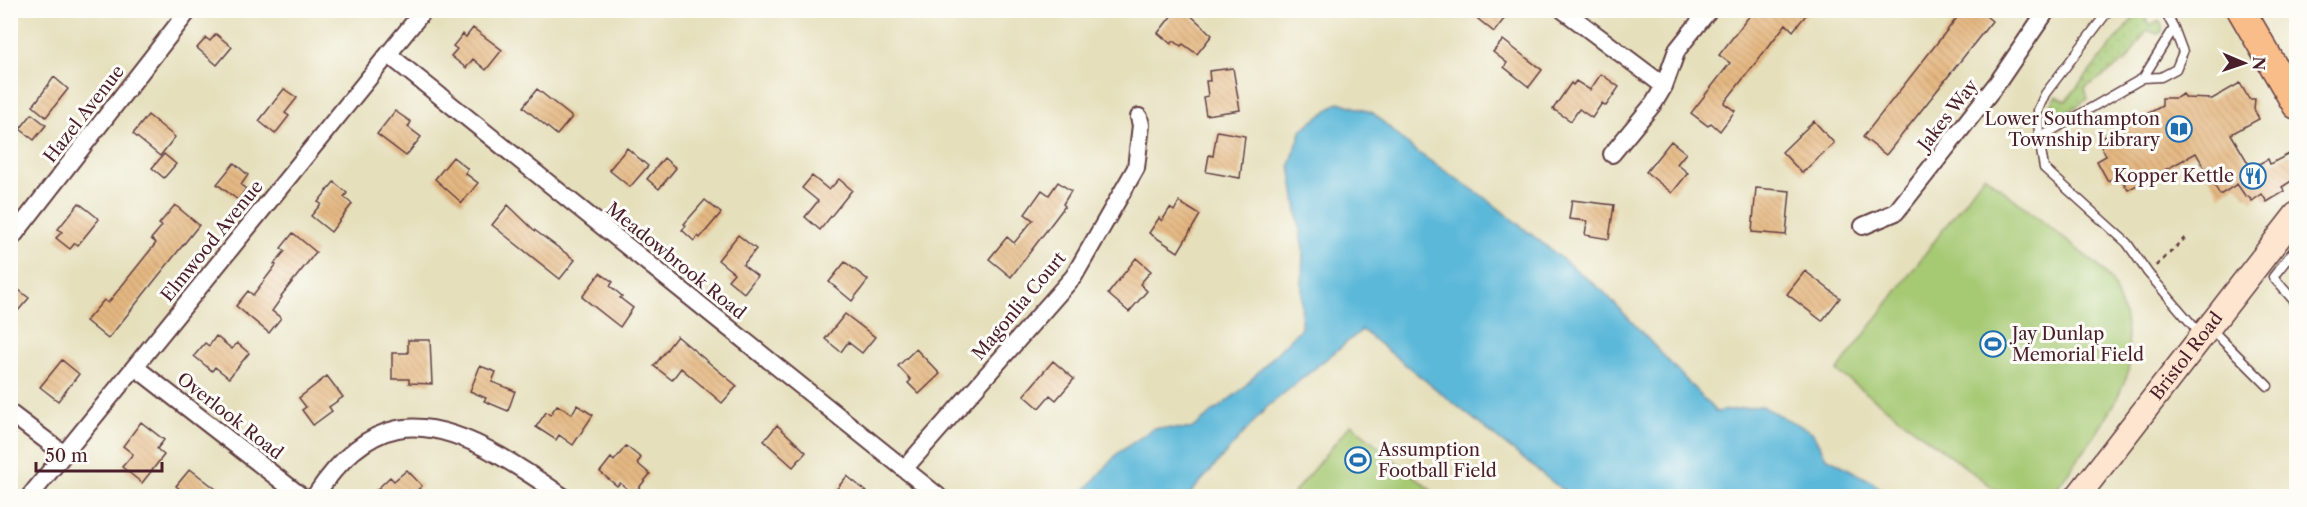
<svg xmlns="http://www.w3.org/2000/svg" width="2307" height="507" viewBox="0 0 2307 507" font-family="'Libre Caslon Text',serif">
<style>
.green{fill:url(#green-dots);stroke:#78744f;stroke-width:1.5}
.pitch{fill:#a6c973;stroke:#78744f;stroke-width:1.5}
.water{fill:#5bb8d9;stroke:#526c82;stroke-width:1.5}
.building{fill:url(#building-back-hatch)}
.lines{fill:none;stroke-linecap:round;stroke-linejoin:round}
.lane-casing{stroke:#613c41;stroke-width:11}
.street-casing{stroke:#613c41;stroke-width:20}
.secondary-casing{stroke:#613c41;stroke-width:27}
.primary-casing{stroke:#613c41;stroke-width:30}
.path{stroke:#613c41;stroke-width:3;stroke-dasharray:4.5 4.5;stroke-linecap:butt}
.lane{stroke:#fff;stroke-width:8}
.street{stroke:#fff;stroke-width:16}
.secondary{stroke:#fde5d0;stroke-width:24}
.primary{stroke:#f9bd89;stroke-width:27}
.labels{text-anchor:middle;stroke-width:6;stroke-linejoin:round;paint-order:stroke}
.street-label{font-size:18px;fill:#4a1f2b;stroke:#fdfcf7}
.poi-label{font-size:18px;fill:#4a1f2b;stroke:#fdfcf7;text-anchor:end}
</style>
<defs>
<pattern id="green-dots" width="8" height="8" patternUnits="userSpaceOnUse" patternTransform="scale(1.5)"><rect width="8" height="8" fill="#a6c973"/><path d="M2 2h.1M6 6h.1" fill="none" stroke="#90ac64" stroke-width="1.8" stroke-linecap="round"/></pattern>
<pattern id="building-back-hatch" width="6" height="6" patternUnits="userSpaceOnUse" patternTransform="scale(1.5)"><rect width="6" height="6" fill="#e5b882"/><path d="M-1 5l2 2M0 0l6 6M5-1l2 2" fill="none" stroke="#c69e70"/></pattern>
</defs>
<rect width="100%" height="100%" fill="#fdfcf7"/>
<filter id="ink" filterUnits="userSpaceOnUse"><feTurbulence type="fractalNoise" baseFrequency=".0167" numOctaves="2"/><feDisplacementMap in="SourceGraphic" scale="12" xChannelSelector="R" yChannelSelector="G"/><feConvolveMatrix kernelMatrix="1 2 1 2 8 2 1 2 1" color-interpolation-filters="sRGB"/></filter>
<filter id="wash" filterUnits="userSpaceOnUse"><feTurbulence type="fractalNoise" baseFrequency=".008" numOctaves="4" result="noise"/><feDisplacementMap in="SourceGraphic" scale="24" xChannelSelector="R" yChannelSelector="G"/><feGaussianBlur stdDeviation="1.35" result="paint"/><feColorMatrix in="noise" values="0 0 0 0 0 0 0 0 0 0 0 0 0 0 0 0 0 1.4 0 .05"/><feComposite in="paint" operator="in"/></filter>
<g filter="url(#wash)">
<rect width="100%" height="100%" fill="#e5dfbb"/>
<path class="green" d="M2139,11H2142L2149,25L2159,21L2162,25V32L2157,34L2147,30L2127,60L2085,88L2088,99L2059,117L2049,109L2056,96L2066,101Z"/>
<path class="pitch" d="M1984,175L2096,264L2112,282L2124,314L2130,354L2128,373L2115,403L2096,434L2051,496H2004L1837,371Z
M1351,424L1438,496H1291Z"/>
<path class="water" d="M1339,102L1373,113L1414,150L1484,197L1604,292L1716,412L1761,406L1812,432L1826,457L1869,480L1891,496H1570L1362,330L1267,407L1188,496H1080L1118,453L1154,428L1191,429L1240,391L1301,328L1303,250L1290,165L1302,129Z"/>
<g id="blocks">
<path class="building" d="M1176,10H1185L1212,35L1197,54L1183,44L1181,46L1174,41L1171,44L1158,33Z
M1467,10H1511L1494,32Z
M1754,10H1810L1793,31L1786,24L1724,103L1735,111L1720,131L1711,123L1708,126L1691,113L1730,63L1719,55Z
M1963,10H1979L1992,21L1886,155L1863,137Z
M473,28L502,50L486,70L473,59L466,68L451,56L457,49L453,46L463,34L466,37Z
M216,34L232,47L217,65L197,48L206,38L210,41Z
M1503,40L1542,70L1529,87L1504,67L1507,63L1493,52Z
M1233,68L1240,110L1206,115L1203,97L1208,96L1206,81H1210L1209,71Z
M1601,74L1619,87L1606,106L1602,103L1592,118L1579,109L1571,121L1553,109L1571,83L1573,85L1576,81L1590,90Z
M54,77L68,89L46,117L33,106Z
M2240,83L2249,99H2255L2254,109L2259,119L2231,134L2251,168L2268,159L2270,164L2289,154L2296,167V178L2282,187L2285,191L2267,202L2262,194L2252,201L2248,196L2246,197L2237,184L2220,195L2196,153L2128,190L2119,175L2108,181L2097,161L2106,156L2098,140L2162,106V98H2176L2183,94L2186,98L2212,99Z
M284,89L297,98L285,113L289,116L275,134L259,121Z
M537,89L572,117L557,135L523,107Z
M395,111L411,122L408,127L421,137L406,156L377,134Z
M32,114L46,125L34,140L20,129Z
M148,115L175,137L160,156L133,134Z
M1814,121L1834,143L1802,173L1782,152Z
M1217,131L1245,136L1240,178L1206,172L1209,155L1213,156Z
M1671,141L1686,153L1677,164L1688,173L1672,193L1646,172Z
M627,148L648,166L630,187L609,170Z
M164,154L176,164L164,178L152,168Z
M453,157L468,169L465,173L478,183L462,203L435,179Z
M664,158L676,168L659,189L647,179Z
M234,163L248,175L241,185L246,189L238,200L217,184Z
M812,176L829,190L839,179L852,190L820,230L805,217L818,201L802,188Z
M334,182L347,193L344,197L352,204L331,232L311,216L321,204L318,202Z
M1058,182L1071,191L1063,204L1065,206L1011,277L989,259L1007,237L1014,243L1033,220L1025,214L1042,190L1049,195Z
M1756,188L1790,191L1786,235L1752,232Z
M705,200L721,213L700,238L698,236L694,241L682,230L686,226L684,224Z
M1572,200L1614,205L1609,239L1585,235L1587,221L1569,219Z
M1179,202L1200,215L1178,252L1149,233L1159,218L1162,221L1170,208L1174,211Z
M79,203L99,219L78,245L75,243L70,249L56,238L62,232L58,229Z
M175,205L199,225L108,339L86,321L104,300L108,303L156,243L151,239L162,226L159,224Z
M508,205L533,229L575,260L560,279L492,225Z
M293,233L316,252L281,296L282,297L272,311L281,318L269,333L236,306L248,291L253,295L276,265L274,264L285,251L281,248Z
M738,235L756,249L743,265L757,276L744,293L728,280L734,273L718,260Z
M1136,258L1151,271L1140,284L1147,291L1129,312L1108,294Z
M845,262L868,280L852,301L829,282Z
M1805,271L1840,298L1822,321L1787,294Z
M600,273L613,282L610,286L622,296L620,298L633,308L620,327L582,297Z
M10,283L29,298L10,320Z
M845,314L875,337L862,353L848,342L841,352L825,339Z
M216,336L232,349L237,343L249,353L229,378L215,367L212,371L194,356L205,343L209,346Z
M677,336L737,386L722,403L681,368L672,380L654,366Z
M408,340H430L432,384L409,383V379H392V353H408Z
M916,349L940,374L919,394L908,383L911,380L898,366Z
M62,360L79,374L58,401L40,387Z
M1053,361L1074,379L1056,400L1050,395L1039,408L1024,395Z
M480,366L496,372L492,382L515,391L508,411L484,401L486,398L470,391Z
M327,376L343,397L329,407L332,411L313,425L302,410L306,407L299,398Z
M557,405L572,414L577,405L593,415L573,445L559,435L556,440L536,427L546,412L550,415Z
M141,422L164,440L157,449L164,455L142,483L122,467L133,454L123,446Z
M777,425L806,452L793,467L764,441Z
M626,446L641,458L637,463L650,474L634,494L620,483L617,486L600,472L611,458L614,461Z
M190,469L225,496H188L176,486Z
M407,470L422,486L411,496H370L390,477L394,481Z
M847,476L872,496H831Z"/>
</g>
</g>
<g filter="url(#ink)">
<use href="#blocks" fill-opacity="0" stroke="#613c41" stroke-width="1.5"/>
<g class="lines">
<g class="lane-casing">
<path id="lane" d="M2109,10L2045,94L2038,110L2039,138L2044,168L2127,243L2148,273L2201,335
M2143,78L2161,77L2176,69L2183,52L2174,28
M2039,138L2143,78L2174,28L2164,10
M2296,248L2273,277L2296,303
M2211,329L2268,386"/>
</g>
<g class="street-casing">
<path id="street" d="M1563,10L1664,86
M389,55L938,496
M1612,154L1654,103L1664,86L1677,50L1709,10
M1863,226L1896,212L1998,82L2047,10
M10,240L189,10
M135,367L301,496
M10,413L64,454
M904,469L1074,276L1136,168L1141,125L1139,117
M30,496L424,10
M315,496C367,417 420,410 500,456C521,468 542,482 562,496"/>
</g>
<g class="secondary-casing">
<g id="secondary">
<path id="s1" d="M2078,496L2296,215"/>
</g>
</g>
<g class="primary-casing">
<path id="primary" d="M2241,10L2296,105"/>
</g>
<path class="path" d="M2156,266L2185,238"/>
<use href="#lane" class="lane"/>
<use href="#street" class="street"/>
<use href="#secondary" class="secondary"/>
<use href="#primary" class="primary"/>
</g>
</g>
<defs>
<g id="library-ring" transform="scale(1.35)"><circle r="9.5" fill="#fdfcf7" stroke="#1f6fb2" stroke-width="1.5"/><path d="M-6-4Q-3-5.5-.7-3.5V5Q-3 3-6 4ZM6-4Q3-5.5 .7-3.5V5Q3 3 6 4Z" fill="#1f6fb2"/></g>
<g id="restaurant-ring" transform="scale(1.35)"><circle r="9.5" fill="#fdfcf7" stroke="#1f6fb2" stroke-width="1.5"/><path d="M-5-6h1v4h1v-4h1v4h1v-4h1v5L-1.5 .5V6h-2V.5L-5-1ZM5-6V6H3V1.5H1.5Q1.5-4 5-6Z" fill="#1f6fb2"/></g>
<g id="stadium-ring" transform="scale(1.35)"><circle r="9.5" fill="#fdfcf7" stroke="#1f6fb2" stroke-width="1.5"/><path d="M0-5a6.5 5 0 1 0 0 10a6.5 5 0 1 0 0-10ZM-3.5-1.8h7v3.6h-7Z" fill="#1f6fb2"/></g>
</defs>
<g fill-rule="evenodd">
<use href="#library-ring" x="2179" y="129"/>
<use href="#restaurant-ring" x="2253" y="176"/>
<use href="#stadium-ring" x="1993" y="344"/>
<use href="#stadium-ring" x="1358" y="460"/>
</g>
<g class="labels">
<g class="street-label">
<text transform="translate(84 114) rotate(-52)" y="6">Hazel Avenue</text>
<text transform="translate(1948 115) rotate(-52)" y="6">Jakes Way</text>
<text transform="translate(212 241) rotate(-51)" y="6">Elmwood Avenue</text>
<text transform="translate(676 261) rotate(39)" y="6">Meadowbrook Road</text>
<text transform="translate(1019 306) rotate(-50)" y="6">Magonlia Court</text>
<text dy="6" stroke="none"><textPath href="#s1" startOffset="177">Bristol Road</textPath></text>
<text transform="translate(230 416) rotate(38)" y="6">Overlook Road</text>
</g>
<g class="poi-label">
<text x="2160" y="125">Lower Southampton<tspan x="2160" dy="21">Township Library</tspan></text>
<text x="2234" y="182">Kopper Kettle</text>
<text x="2012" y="340" text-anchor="start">Jay Dunlap<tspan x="2012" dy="21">Memorial Field</tspan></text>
<text x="1378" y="456" text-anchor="start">Assumption<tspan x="1378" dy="21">Football Field</tspan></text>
</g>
</g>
<rect width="2307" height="507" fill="none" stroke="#fdfcf7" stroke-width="36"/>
<g transform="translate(2244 63) rotate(92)" stroke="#fdfcf7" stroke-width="4.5" paint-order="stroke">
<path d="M0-4.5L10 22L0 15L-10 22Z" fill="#4a1f2b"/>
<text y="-9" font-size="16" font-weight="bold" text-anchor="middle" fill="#4a1f2b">N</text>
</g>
<path d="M36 462v9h126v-9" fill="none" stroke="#4a1f2b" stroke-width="3"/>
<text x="45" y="462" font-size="18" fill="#4a1f2b" stroke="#fdfcf7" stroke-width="4.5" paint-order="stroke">50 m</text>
</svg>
